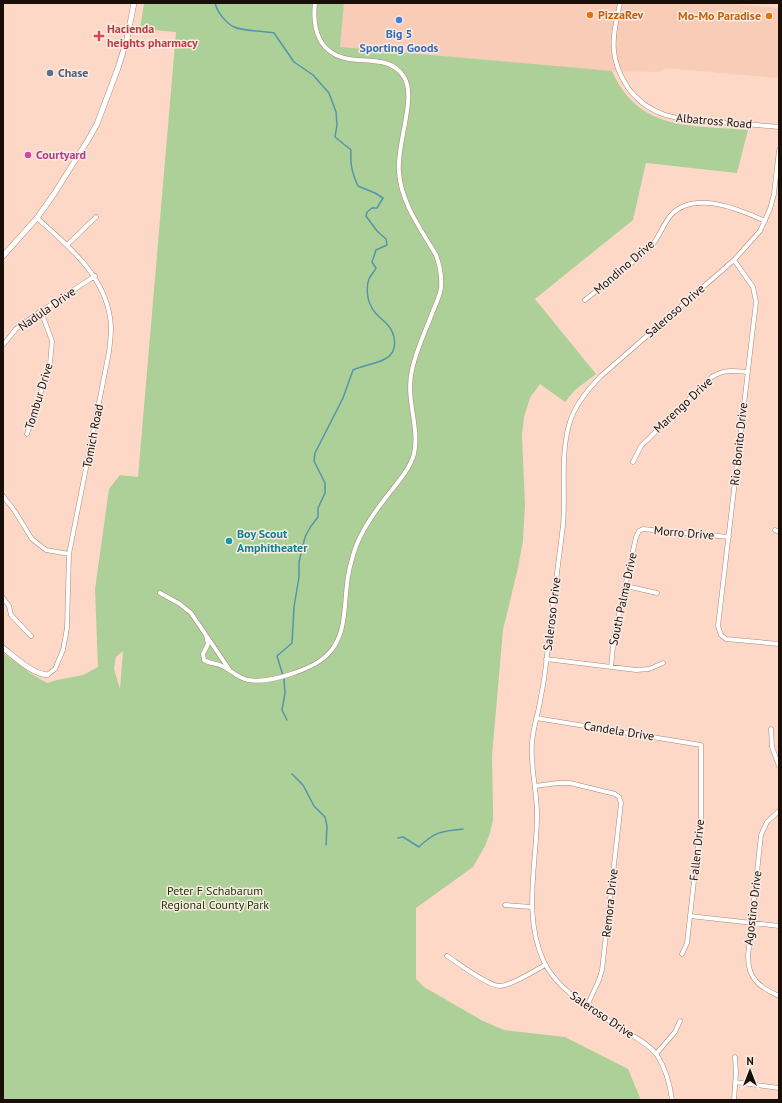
<svg xmlns="http://www.w3.org/2000/svg" width="782" height="1103" viewBox="0 0 782 1103" font-family="'PT Sans',sans-serif">
<style>
.built{fill:#f8ccb7}
.green{fill:#add098;fill-rule:evenodd}
.lines{fill:none;stroke-linecap:round;stroke-linejoin:round}
.stream{stroke:#5396ac;stroke-width:1.5}
.minor-casing{stroke:#a98677;stroke-width:5}
.tertiary-casing{stroke:#a98677;stroke-width:6}
.minor{stroke:#fff;stroke-width:4}
.tertiary{stroke:#fff;stroke-width:5}
.food-dot{fill:#e8710a;stroke:#faebe4;stroke-width:1.5}
.shop-dot{fill:#3f7fe0;stroke:#faebe4;stroke-width:1.5}
.health-dot{fill:#e0444e;stroke:#faebe4;stroke-width:1.5}
.service-dot{fill:#5c6f8a;stroke:#faebe4;stroke-width:1.5}
.hotel-dot{fill:#d1479c;stroke:#faebe4;stroke-width:1.5}
.culture-dot{fill:#0f9aa8;stroke:#faebe4;stroke-width:1.5}
.labels{text-anchor:middle;stroke-width:3;stroke-linejoin:round;paint-order:stroke}
.food-label{font-size:12px;font-weight:bold;fill:#c56008;stroke:#faebe4;text-anchor:start}
.health-label{font-size:12px;font-weight:bold;fill:#be3a42;stroke:#faebe4;text-anchor:start}
.shop-label{font-size:12px;font-weight:bold;fill:#366cbe;stroke:#faebe4}
.service-label{font-size:12px;font-weight:bold;fill:#4e5e75;stroke:#faebe4;text-anchor:start}
.street-label{font-size:12px;fill:#1a0e08;stroke:#faebe4}
.hotel-label{font-size:12px;font-weight:bold;fill:#b23c85;stroke:#faebe4;text-anchor:start}
.culture-label{font-size:12px;font-weight:bold;fill:#0d838f;stroke:#faebe4;text-anchor:start}
.park-label{font-size:12px;fill:#1b3503;stroke:#faebe4}
</style>
<rect width="100%" height="100%" fill="#fed8c7"/>
<path class="built" d="M344,3H723L779,8V76L777,78L666,68L659,72L602,71L338,48Z"/>
<path class="green" d="M144,3H344L340,47L612,71C639,132 692,125 748,130L737,173L646,163L633,220L535,299L596,374L575,390L565,402L540,384L530,398L524,417L522,435L525,505L523,541L518,568L503,630L492,756L493,809V820L490,833L485,846L473,867L416,908V979L424,987L483,1021L504,1030L565,1037L628,1069L641,1100H3V653L30,673L47,683L57,680L83,675L98,667L95,589L109,489L120,475L138,477L176,32L140,29ZM123,651L120,689L114,669L116,657Z"/>
<g class="lines">
<path class="stream" d="M215,3C217,12 226,23 234,27C242,31 264,31 274,33L294,62L313,75L329,93L336,112L337,125L335,137L351,150C350,164 352,173 358,186L375,193L383,198L377,208H372L367,212L366,216L377,231L386,239L387,245L376,250L372,262L376,268C374,272 371,275 369,279C366,286 367,299 371,306C374,314 382,319 387,324C396,334 399,352 385,359C376,364 364,365 353,370L343,398L315,453L314,461L325,483V493L318,508V517L311,526L305,537L299,562V577L294,607L292,643L277,656L284,679L285,693L282,710L287,720
M292,774L303,785L314,806L325,817L327,826L326,845
M398,838L403,837L419,847C434,832 442,831 463,829"/>
<g class="minor-casing">
<path id="minor" d="M620,3C617,19 612,35 614,51C615,64 621,77 628,88C652,120 682,119 718,122C738,124 759,125 779,127
M37,218C70,247 109,279 111,327C111,335 110,344 109,352L69,554L67,628L63,650L55,669L47,675
M67,245L96,217
M734,260L753,287L756,302L718,626L721,635L726,639L779,644
M585,300C599,289 613,277 628,266C636,259 646,252 653,244C660,235 664,223 671,215C694,190 739,209 765,221
M3,345L16,329L41,311L95,276
M27,434L50,364L52,341L41,311
M633,462L641,446L712,377C725,369 733,371 747,372
M3,496L14,510L32,539L46,550L69,554
M775,530L779,532
M626,586L657,593
M160,593L180,604L191,613L229,669
M3,598L9,606L11,615L31,636
M206,635L208,644L203,654L204,660C210,664 216,663 222,666C231,670 238,678 248,680C269,684 315,669 329,653C346,635 344,608 347,584C348,572 352,558 356,546C363,529 373,514 384,500C394,486 409,472 414,454C420,426 405,399 412,370C416,350 426,330 433,311C436,303 440,296 441,288C442,276 440,266 436,255C421,229 401,203 399,172C396,146 417,97 404,77C392,57 368,62 349,59C319,54 312,29 315,3
M546,659L636,670L649,669L663,663
M611,667L614,637L636,537L639,531L643,529L729,537
M536,718L701,745V818L687,943L682,954
M771,729L772,747L779,766
M535,786L558,783H570L615,794L619,797L621,803L602,970L599,980L587,1006
M779,811L767,822L761,835L748,956C748,979 759,987 779,996
M505,905L532,907
M690,916L779,926
M447,956C458,963 488,986 500,986C513,985 534,971 545,965
M656,1054L675,1032L680,1021
M735,1082L779,1088
M672,1100C670,1084 666,1069 657,1055C649,1044 636,1038 625,1031C598,1013 558,992 544,962C523,917 536,867 537,819C538,794 530,769 532,743C533,727 539,712 541,696C546,674 547,651 550,629C554,594 559,560 563,525C566,492 560,457 569,425C574,406 587,390 601,376L734,260L760,231L770,209L774,194L779,150
M734,1100L736,1073L735,1057"/>
</g>
<g class="tertiary-casing">
<path id="tertiary" d="M3,256L37,218L54,194L88,140L97,124L118,68L127,39L134,3
M3,648C16,658 31,673 47,675"/>
</g>
<use href="#minor" class="minor"/>
<use href="#tertiary" class="tertiary"/>
</g>
<g class="food-dot">
<circle cx="590" cy="15" r="4"/>
<circle cx="769" cy="16" r="4"/>
</g>
<circle class="shop-dot" cx="399" cy="20" r="4"/>
<path class="health-dot" d="M97 30h4v4h4v4h-4v4h-4v-4h-4v-4h4z"/>
<circle class="service-dot" cx="50" cy="73" r="4"/>
<circle class="hotel-dot" cx="28" cy="155" r="4"/>
<circle class="culture-dot" cx="229" cy="541" r="4"/>
<g class="labels">
<g class="food-label">
<text x="598" y="19">PizzaRev</text>
<text x="761" y="20" text-anchor="end">Mo-Mo Paradise</text>
</g>
<g class="health-label">
<text x="107" y="33">Hacienda<tspan x="107" dy="14">heights pharmacy</tspan></text>
</g>
<g class="shop-label">
<text x="399" y="38">Big 5<tspan x="399" dy="14">Sporting Goods</tspan></text>
</g>
<g class="service-label">
<text x="58" y="77">Chase</text>
</g>
<g class="street-label">
<text transform="translate(714 121) rotate(5)" y="4">Albatross Road</text>
<text transform="translate(624 267) rotate(-41)" y="4">Mondino Drive</text>
<text transform="translate(47 309) rotate(-35)" y="4">Nadula Drive</text>
<text transform="translate(675 311) rotate(-41)" y="4">Saleroso Drive</text>
<text transform="translate(39 396) rotate(-73)" y="4">Tombur Drive</text>
<text transform="translate(683 405) rotate(-43)" y="4">Marengo Drive</text>
<text transform="translate(93 436) rotate(-79)" y="4">Tomich Road</text>
<text transform="translate(739 444) rotate(-84)" y="4">Rio Bonito Drive</text>
<text transform="translate(684 533) rotate(5)" y="4">Morro Drive</text>
<text transform="translate(623 599) rotate(-78)" y="4">South Palma Drive</text>
<text transform="translate(552 614) rotate(-83)" y="4">Saleroso Drive</text>
<text transform="translate(619 731) rotate(9)" y="4">Candela Drive</text>
<text transform="translate(697 850) rotate(-84)" y="4">Fallen Drive</text>
<text transform="translate(610 903) rotate(-84)" y="4">Remora Drive</text>
<text transform="translate(753 908) rotate(-83)" y="4">Agostino Drive</text>
<text transform="translate(602 1015) rotate(34)" y="4">Saleroso Drive</text>
</g>
<g class="hotel-label">
<text x="36" y="159">Courtyard</text>
</g>
<g class="culture-label">
<text x="237" y="538">Boy Scout<tspan x="237" dy="14">Amphitheater</tspan></text>
</g>
<g class="park-label">
<text x="215" y="895">Peter F Schabarum<tspan x="215" dy="14">Regional County Park</tspan></text>
</g>
</g>
<rect width="782" height="1103" fill="none" stroke="#1a0e08" stroke-width="8"/>
<g transform="translate(750 1071)" stroke="#faebe4" stroke-width="3" paint-order="stroke">
<path d="M0-3L7 15L0 10L-7 15Z" fill="#1a0e08"/>
<text y="-6" font-size="11" font-weight="bold" text-anchor="middle" fill="#1a0e08">N</text>
</g>
</svg>
